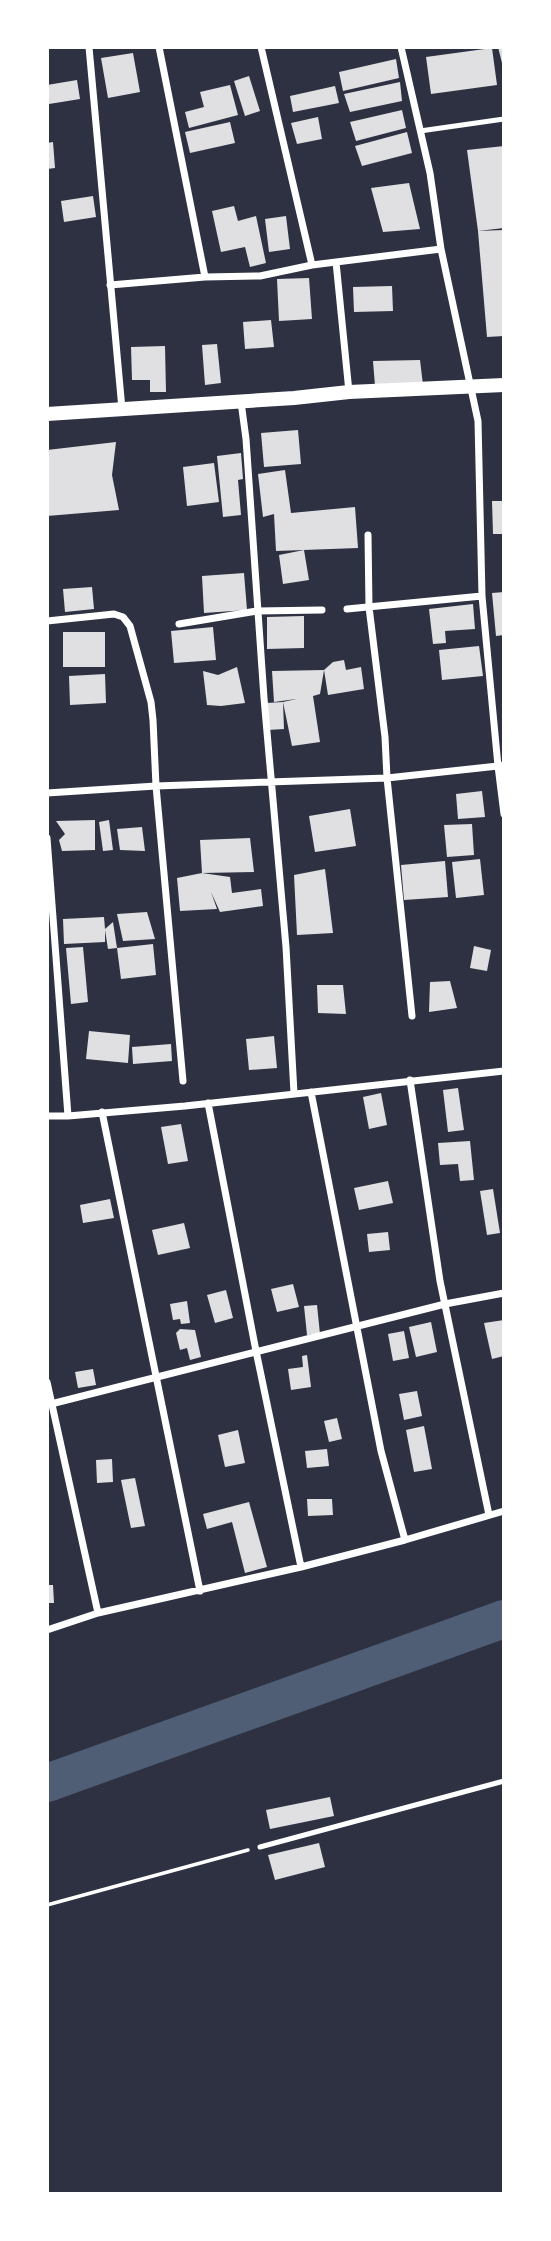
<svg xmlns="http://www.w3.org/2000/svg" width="551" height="2241" viewBox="0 0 551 2241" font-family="'Noto Sans',sans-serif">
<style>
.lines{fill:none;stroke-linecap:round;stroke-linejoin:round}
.river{stroke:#4f5d75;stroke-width:38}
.building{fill:#e0e0e3}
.path{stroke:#fff;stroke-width:3.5}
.service{stroke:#fff;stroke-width:5}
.minor{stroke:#fff;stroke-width:7}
.secondary{stroke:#fff;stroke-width:14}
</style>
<rect width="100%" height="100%" fill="#2d3142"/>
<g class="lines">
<path class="river" d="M47,1783L504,1619"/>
</g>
<path class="building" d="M498,47H504V67H503Z
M492,48L497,85L431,94L426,57Z
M133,53L140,92L108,98L101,58Z
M396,59L399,78L343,91L339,72Z
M249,76L260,111L245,116L234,81Z
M77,80L80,99L49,104L47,85Z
M400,82L402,101L350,112L344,94Z
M230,85L238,115L189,128L185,112L204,107L200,92Z
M335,86L339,103L293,112L290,96Z
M402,110L406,128L356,141L350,122Z
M318,117L322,139L297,144L291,123Z
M230,122L235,143L190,153L185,132Z
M407,132L412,153L362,166L355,146Z
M53,142L55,168L47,169V143Z
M504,146V228L478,231L467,150Z
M409,183L420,229L383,232L371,188Z
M93,196L96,217L64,222L61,201Z
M234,206L238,221L256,216L266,263L250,267L245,247L221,252L212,211Z
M286,216L290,249L269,252L265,219Z
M504,230V336L487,337L478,231Z
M309,278L312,319L279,321L277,279Z
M392,286L393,311L354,312L353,287Z
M271,320L274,347L245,349L243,322Z
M217,344L221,383L205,385L202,345Z
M165,346L166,392H150V380H132L131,347Z
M420,360L423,385L375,386L373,361Z
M298,430L301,464L264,467L261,433Z
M116,442L112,475L119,510L47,516V450Z
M241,453L243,479L238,480L241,515L223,517L217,456Z
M214,463L219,502L187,506L183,467Z
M285,470L291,513L355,507L358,548L276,551L274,514L263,517L258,474Z
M492,501H504V534H493Z
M304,550L309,580L283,584L279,555Z
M244,573L247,610L204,613L202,576Z
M92,587L94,609L65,612L63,589Z
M504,592V635L496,636L492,593Z
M473,604L475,629L445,631L446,643L433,644L429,609Z
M304,616V648L267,649V617Z
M213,627L216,660L174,663L171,631Z
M63,632H105V667H63Z
M479,646L483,676L442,680L439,650Z
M344,660L346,670L361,667L364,689L328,695L324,670L333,662Z
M237,667L245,703L221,706L207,705L203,671L218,675Z
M324,670L320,694L313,696L320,742L292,746L283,702L284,729L268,730L266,703L283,702L296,699L274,702L272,671Z
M105,674L106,703L70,705L69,676Z
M482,791L485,817L458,819L456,794Z
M350,809L356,846L315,852L309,816Z
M95,820V850L62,851L59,840L65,834L56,821Z
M109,820L113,850L103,851L99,822Z
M472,824L474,855L447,857L444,825Z
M142,827L145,851L120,850L117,829Z
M250,838L254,872L202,873L200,840Z
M480,859L484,895L456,898L452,862Z
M445,861L448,897L404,900L401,865Z
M325,869L333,933L297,935L294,875Z
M202,873L230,877L232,893L261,889L263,906L220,912L211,892L217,909L180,911L177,878Z
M147,912L155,939L123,941L117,914Z
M104,917L105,929L113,922L117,948L153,944L156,975L121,979L117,948L108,949L105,930V942L64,944L63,919Z
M474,946L491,950L487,971L470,968Z
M83,947L88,1002L71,1004L66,948Z
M450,981L457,1008L429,1012L430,982Z
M317,985H343L346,1014L318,1013Z
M89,1031L130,1035L128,1063L86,1059Z
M274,1036L277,1068L249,1070L246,1039Z
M171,1044L172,1061L133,1064L132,1047Z
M458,1088L464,1130L448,1132L443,1090Z
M381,1093L387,1125L369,1129L363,1097Z
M181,1124L188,1161L168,1164L161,1127Z
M470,1141L474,1180L460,1181L458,1164L440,1165L438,1143Z
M388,1181L393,1203L359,1210L354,1188Z
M493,1189L500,1233L487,1235L480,1191Z
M110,1199L114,1218L83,1223L80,1205Z
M184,1223L190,1248L158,1255L152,1230Z
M388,1232L390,1250L369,1252L367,1234Z
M293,1284L299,1307L277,1312L271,1289Z
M226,1290L233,1318L215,1323L207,1295Z
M187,1301L190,1323L181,1324L180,1319L173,1320L170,1304Z
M317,1305L320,1334L307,1335L304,1306Z
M504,1320V1356L492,1359L484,1323Z
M431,1322L437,1352L416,1357L409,1327Z
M180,1329L195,1330L201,1357L190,1360L187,1348L180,1350L176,1333Z
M404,1331L409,1358L393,1361L388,1334Z
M307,1355L311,1387L291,1390L288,1369L303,1367L302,1356Z
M93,1369L96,1385L78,1388L75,1372Z
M417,1391L422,1416L404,1420L399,1394Z
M337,1418L342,1439L329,1442L324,1421Z
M424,1426L432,1469L414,1472L406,1430Z
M238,1430L245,1463L225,1467L218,1435Z
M327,1449L329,1466L307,1468L305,1451Z
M112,1459L113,1482L97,1483L96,1460Z
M135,1478L145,1526L131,1528L121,1480Z
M307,1499H332L333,1515L308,1516Z
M249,1502L267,1567L245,1573L232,1522L207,1529L203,1514Z
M47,1585H53L54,1603H47Z
M330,1797L334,1816L270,1829L266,1810Z
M319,1843L325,1867L275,1880L268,1855Z"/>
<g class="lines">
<path class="path" d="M47,1905L248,1850"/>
<path class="service" d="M420,131L504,119
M260,1847L504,1781"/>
<path class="minor" d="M89,47L122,409
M159,47L205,277
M261,47L312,265
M336,262L349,392
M110,285L205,277L260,276L312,265L441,249
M241,402L246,439L264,698L286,947L294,1093
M368,535L369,607L385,737L387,778L412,1016
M347,609L482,596
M47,621L114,614L123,617L130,626L151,702L153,720L156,786L183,1081
M179,624L257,611L322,610
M504,765L498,766L504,814
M47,793L156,786L387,778L498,766L482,596L478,421L441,249L430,173L401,47
M47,838L68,1116H47
M410,1080L440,1281L489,1515
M311,1092L381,1451L405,1540L504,1511
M208,1103L256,1351L301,1567
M102,1112L200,1591
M68,1116L185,1106L504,1071
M47,1382L98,1613
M51,1404L445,1304L504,1293
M47,1630L98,1613L301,1567L405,1540"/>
<path class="secondary" d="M47,414L294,398L349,392L504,385"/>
</g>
<rect width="551" height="2241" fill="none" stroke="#ffffff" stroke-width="98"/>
</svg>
